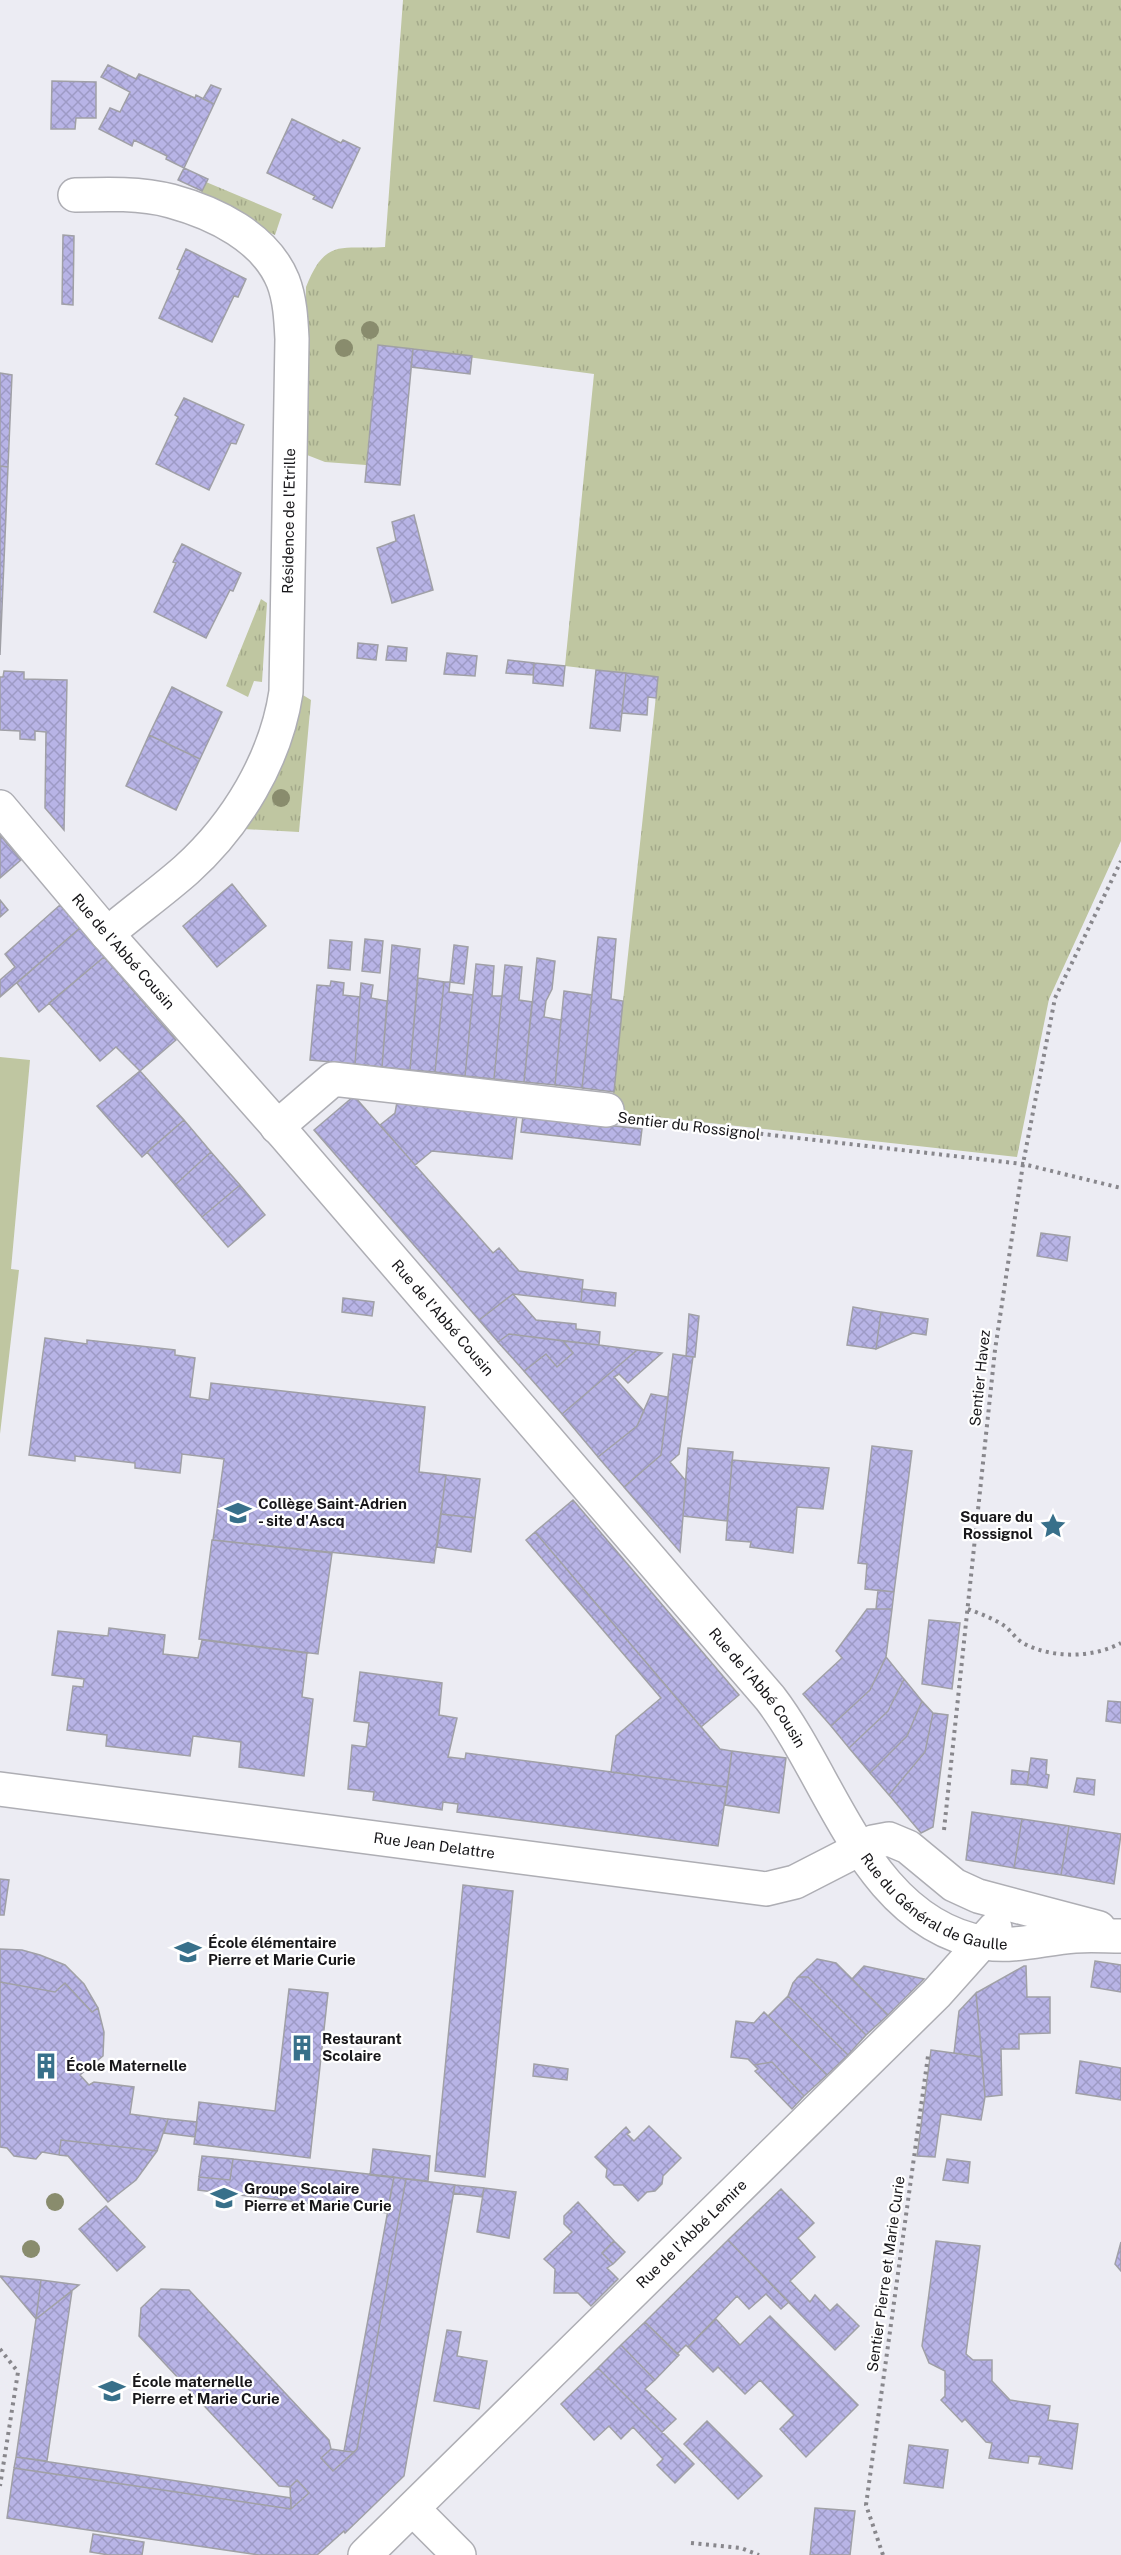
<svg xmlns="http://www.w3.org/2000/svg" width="1121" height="2555" viewBox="0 0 1121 2555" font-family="'Public Sans',sans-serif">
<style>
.grass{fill:url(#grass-tufts)}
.park{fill:#bfc6a1}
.building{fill:url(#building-cross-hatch);stroke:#a0a0a6;stroke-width:1.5}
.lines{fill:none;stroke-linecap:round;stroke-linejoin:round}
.minor-casing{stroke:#aeaeb4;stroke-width:36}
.path{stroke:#88878c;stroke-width:4;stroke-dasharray:3 4.5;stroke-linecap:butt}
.minor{stroke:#fff;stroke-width:33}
.tree{fill:#898c6d}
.labels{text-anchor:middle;stroke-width:4.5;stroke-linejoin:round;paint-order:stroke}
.street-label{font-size:15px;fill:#171619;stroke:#fff}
.poi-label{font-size:15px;font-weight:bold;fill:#171619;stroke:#fff;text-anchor:start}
</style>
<defs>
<pattern id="grass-tufts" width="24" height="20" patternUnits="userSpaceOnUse" patternTransform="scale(1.5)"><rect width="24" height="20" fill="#bfc6a1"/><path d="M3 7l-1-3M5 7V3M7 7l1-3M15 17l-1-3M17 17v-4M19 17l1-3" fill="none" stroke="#a3a98a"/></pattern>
<pattern id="building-cross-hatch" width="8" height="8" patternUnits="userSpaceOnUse" patternTransform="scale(1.5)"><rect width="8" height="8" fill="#b8b4e6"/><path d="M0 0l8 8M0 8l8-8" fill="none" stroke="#9d9ac5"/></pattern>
</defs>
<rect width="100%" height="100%" fill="#ececf3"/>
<path class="grass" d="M403,0H1121V841L1049,999L1017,1157L611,1112L658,677L565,666L594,374L378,345L366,465L325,462L302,453L306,287C326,237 341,250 385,247Z
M206,182L282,214L275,235L197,200Z
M261,599L267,603L262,682L254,681L248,697L226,686Z
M298,692L311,700L299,832L244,829L273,784Z"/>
<path class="park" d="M0,1057L30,1060L11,1269L19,1270L0,1434Z"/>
<path class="building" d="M108,65L136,79L139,74L195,98L196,95L214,104L184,168L166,159L167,156L134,140L132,146L99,129L110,108L120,112L130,92L101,77Z
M52,81L96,82V118H76L75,129H51Z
M211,85L221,89L214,104L203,99Z
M292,119L341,143L343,140L360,148L332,208L313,199L315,196L267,173Z
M184,168L208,179L202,191L178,180Z
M63,235L74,236L73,305L62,304Z
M186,249L246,279L238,297L234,296L212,342L159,318L180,270L177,269Z
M378,345L413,349L400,485L365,482Z
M413,349L472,356L470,374L411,367Z
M0,373L12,375L8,467L0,466Z
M184,398L244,425L236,444L231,443L209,490L156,464L178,417L175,415Z
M0,466L8,467L0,655Z
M414,515L433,590L392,603L377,548L396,541L392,522Z
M182,544L241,573L233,591L230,590L206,638L154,612L176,563L173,562Z
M358,643L378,645L376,660L357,658Z
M388,646L407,648L406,661L386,660Z
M447,653L477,656L475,676L444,674Z
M508,660L534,663L533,675L506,673Z
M534,663L565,666L563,686L533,683Z
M596,670L626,673L620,731L590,728Z
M4,671L24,672V679L67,680L64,830L45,808L46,732L35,731V740L20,739V731L0,730V677H3Z
M626,673L658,677L656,698L648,697L647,715L622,713Z
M172,687L222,712L200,759L149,735Z
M149,735L200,759L176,810L126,786Z
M0,835L21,860L0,878Z
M232,884L266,926L217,967L183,926Z
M0,900L8,910L0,917Z
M60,905L80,928L0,997V980L15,967L5,954Z
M80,928L104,957L39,1012L17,983Z
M598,937L616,939L611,999L623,1001L614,1092L582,1088Z
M365,939L383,941L380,973L362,971Z
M330,940L352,942L350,970L328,968Z
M392,945L420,949L410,1070L382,1067Z
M454,945L468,947L464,984L450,982Z
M104,957L176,1040L140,1071L116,1047L100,1061L49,1003Z
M537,958L555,961L552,989L546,1001L544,1017L561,1020L555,1085L524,1082Z
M476,964L494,966L492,996H502L494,1079L465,1076Z
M505,965L522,967L519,1000L532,1002L524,1082L494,1079Z
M418,978L444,982L435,1072L410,1070Z
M331,981L344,983L343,995L360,997L355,1064L310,1060L317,985L330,986Z
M444,982H450L449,992L473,995L465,1076L435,1072Z
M361,983L373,985L371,998L387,1001L382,1067L355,1064Z
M564,991L592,995L582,1088L555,1085Z
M140,1071L184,1120L142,1157L97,1106Z
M354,1096L493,1253L499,1248L519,1271L583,1280L581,1302L513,1294L479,1320L314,1130Z
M397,1102L517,1115L512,1159L432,1151L415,1165L380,1125L395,1113Z
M523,1116L642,1129L640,1145L521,1132Z
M184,1120L211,1152L175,1185L147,1152Z
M211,1152L240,1185L202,1217L175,1185Z
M240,1185L265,1215L228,1247L202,1217Z
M1041,1233L1070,1237L1067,1261L1037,1256Z
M582,1289L616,1293L615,1306L581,1302Z
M513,1294L536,1320L576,1324V1329L600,1332L599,1345L509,1334L498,1342L479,1320Z
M343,1298L374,1302L372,1316L342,1312Z
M853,1307L881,1312L876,1349L847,1345Z
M881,1312L928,1319L926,1335L913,1333L876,1349Z
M689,1314L699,1316L695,1357L686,1356Z
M509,1334L563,1341L573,1353L557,1367L546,1354L524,1371L498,1342Z
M45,1338L87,1344V1340L175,1350V1355L195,1358L190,1397L209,1400L211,1383L425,1407L419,1472L446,1475L434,1563L213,1540L224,1459L182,1454L180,1473L135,1468V1463L75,1456V1461L29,1455Z
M563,1341L599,1345L637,1350L562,1414L524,1371L546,1354L557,1367L573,1353Z
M637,1350L662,1353L628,1383L619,1374L614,1377L644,1411L637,1426L598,1457L562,1414Z
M673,1354L693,1357L679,1454L670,1462L686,1481L680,1552L624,1487L661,1455Z
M651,1394L668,1397L661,1455L624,1487L598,1457L637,1426Z
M872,1446L912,1451L894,1592L865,1589L867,1564L858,1563Z
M688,1448L733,1452L727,1521L683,1516Z
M732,1460L829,1468L823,1509L797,1507L793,1553L750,1547L751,1542L726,1540Z
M446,1475L480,1479L475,1518L441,1514Z
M573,1500L739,1695L701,1727L535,1532Z
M441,1514L475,1518L471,1552L437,1547Z
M535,1532L720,1749L732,1751L727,1787L611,1772L616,1736L661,1698L526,1540Z
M212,1540L332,1553L318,1654L199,1639Z
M878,1590L894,1592L892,1609H876Z
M867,1609H892L886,1657L870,1690L831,1726L803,1694L842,1658L836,1651Z
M929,1620L960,1623L952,1689L922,1684Z
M109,1628L165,1635L163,1654L198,1658L202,1640L307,1653L302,1697L313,1699L304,1776L239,1767L241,1742L193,1736L190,1756L106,1746L107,1735L67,1730L73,1686L83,1687L84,1679L52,1675L58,1631L108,1636Z
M886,1657L904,1679L888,1711L849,1748L831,1726L870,1690Z
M360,1672L442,1683L439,1715L457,1718L448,1757L465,1759L466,1753L727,1787L718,1846L457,1812L458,1804L443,1802L442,1810L373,1800L374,1792L348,1789L352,1745L366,1747L369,1723L354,1721Z
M904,1679L922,1701L907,1736L870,1773L849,1748L888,1711Z
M922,1701L933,1713L925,1752L889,1795L870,1773L907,1736Z
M1108,1701L1121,1702V1723L1106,1721Z
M933,1713L948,1715L933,1827L921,1833L889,1795L925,1752Z
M732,1751L786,1758L779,1813L725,1805Z
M1031,1758L1047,1760L1046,1774L1049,1775L1047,1788L1027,1785Z
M1012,1770L1029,1772L1027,1785L1011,1784Z
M1077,1778L1095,1780L1094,1795L1074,1792Z
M972,1812L1022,1819L1014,1868L966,1860Z
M1022,1819L1069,1826L1061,1875L1014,1868Z
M1069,1826L1121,1834L1114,1884L1061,1875Z
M0,1879L9,1880L4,1915H0Z
M463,1885L513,1891L485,2177L435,2171Z
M0,1949L22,1950L40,1955L65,1965L84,1984L98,2008L92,2012L65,1983L55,1992L0,1982Z
M817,1959L836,1963L888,2015L866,2035L808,1977H798Z
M1095,1961L1121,1965V1992L1091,1987Z
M864,1966L924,1979L888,2015L852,1979Z
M1024,1966H1026L1027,1997H1050V2033L1019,2034V2049H1001L1002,2095L985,2097L976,1993Z
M798,1977H808L866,2035L848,2055L788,1996L793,1983Z
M0,1982L55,1992L65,1983L92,2012L98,2008L104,2032L103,2056L80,2075L89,2085L94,2082L134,2087L130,2114L168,2119L157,2151L61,2140L59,2155L42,2152L36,2159L14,2156L7,2148L0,2147Z
M289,1989L328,1993L310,2158L194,2144L199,2102L275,2111Z
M976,1993L982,2057L954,2053L959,2011Z
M788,1996L848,2055L827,2075L768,2016Z
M764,2012L827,2075L804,2096L772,2062L754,2065L748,2059L731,2057L736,2021L754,2023Z
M931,2050L982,2057L985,2097L981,2120L941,2114L935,2157L917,2156Z
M1080,2061L1121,2068V2100L1076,2093Z
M772,2062L804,2096L792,2109L755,2071L758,2069L754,2065Z
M534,2064L568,2069L567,2080L533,2076Z
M168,2119L197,2122L195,2137L164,2133Z
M649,2126L681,2158L663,2176L662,2184L655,2191L647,2192L638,2201L623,2185H614L606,2177L607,2169L595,2157L626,2127L630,2132L627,2134L634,2141Z
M61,2140L157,2151L136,2180L108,2202L68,2156L59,2155Z
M373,2149L430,2156L428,2181L370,2175Z
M202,2156L233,2159L230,2180L199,2177Z
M233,2159L394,2177L387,2213L198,2190L199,2177L230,2180Z
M947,2159L970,2162L968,2183L943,2180Z
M394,2177L406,2179L357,2449L354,2452L344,2451Z
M406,2179L455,2185L404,2476L345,2533L344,2531L317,2555H259L7,2518L14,2468L291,2509L309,2493L297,2480L290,2487L279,2486L139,2336L141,2308L161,2289L189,2290L329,2440L331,2449L321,2458L333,2471L357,2449Z
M455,2185L484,2188L482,2197L453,2193Z
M484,2188L516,2192L509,2238L477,2232Z
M781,2189L814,2223L798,2238L815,2257L790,2281L810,2302L815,2295L830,2311L837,2304L859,2326L835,2350L728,2240Z
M578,2202L614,2241L602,2253L613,2264L607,2268L618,2279L591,2306L578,2293H554L555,2269L544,2259L572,2232L564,2224V2216Z
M106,2206L145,2247L117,2271L79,2229Z
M728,2240L789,2302L781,2309L766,2294L749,2309L737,2296L688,2347L686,2345L677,2354L645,2322Z
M614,2241L625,2252L613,2264L602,2253Z
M936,2241L980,2246L966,2354L973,2360H992V2381L1010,2400L1050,2406L1048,2420L1078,2424L1072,2469L1039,2464L1041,2457L1029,2456L1028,2463L989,2458L992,2443L986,2442L965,2419L962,2422L941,2400L945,2396V2371L929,2363L922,2346Z
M1121,2242V2271L1115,2264Z
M0,2276L41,2280L36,2319Z
M41,2280L79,2285L36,2319Z
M72,2291L47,2461L16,2457L36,2319Z
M770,2316L858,2405L806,2457L780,2429L794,2415L760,2380L745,2394L718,2367L713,2372L688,2347L716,2319L740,2345Z
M645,2322L679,2355L655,2380L621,2345Z
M447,2330L461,2332L457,2356L487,2361L479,2409L434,2401Z
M621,2345L655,2380L645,2389L676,2419L662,2432L598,2368Z
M598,2368L694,2464L675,2483L657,2465L663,2459L633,2427L621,2439L609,2426L594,2440L561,2404Z
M707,2421L762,2476L738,2499L684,2444Z
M909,2445L948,2450L943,2488L904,2483Z
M331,2449L344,2451L354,2452L333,2471L321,2458Z
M16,2457L291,2498V2509L14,2468Z
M297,2480L309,2493L291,2509L290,2487Z
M815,2508L855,2511L850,2555H810Z
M93,2534L144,2542L142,2555H109L90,2552Z"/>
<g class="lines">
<g class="minor-casing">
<g id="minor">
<path d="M75,195C107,194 141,193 171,201C215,213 265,237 283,281C290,299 291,319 292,339L286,692C276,759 237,824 186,870C161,892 133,912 107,934"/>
<path id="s1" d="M0,807L107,934L285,1135L770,1698C833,1780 867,1923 985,1943C1015,1948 1045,1938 1075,1936C1091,1935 1106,1936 1121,1936"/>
<path d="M277,1127L333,1079L607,1110"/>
<path id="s2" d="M0,1789L766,1889L795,1882L873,1842L889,1839L908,1847L954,1885L978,1896L1099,1928"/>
<path d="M413,2509L459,2555"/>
<path id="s3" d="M365,2555L936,1994L995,1928"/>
</g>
</g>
<path class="path" d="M641,1120L1023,1164L1121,1188
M968,1609C981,1614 995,1619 1006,1627C1012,1632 1016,1639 1023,1643C1052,1659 1093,1658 1121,1643
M944,1830L995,1350L1023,1164L1055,998L1121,861
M0,2349L18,2372L0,2486
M691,2543L741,2548L759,2555
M883,2555L866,2505L928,2056"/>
<use href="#minor" class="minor"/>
</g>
<g class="tree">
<circle cx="370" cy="330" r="9"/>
<circle cx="344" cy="348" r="9"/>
<circle cx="281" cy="798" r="9"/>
<circle cx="55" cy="2202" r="9"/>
<circle cx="31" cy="2249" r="9"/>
</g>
<defs>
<g id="school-bare" transform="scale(2.07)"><path d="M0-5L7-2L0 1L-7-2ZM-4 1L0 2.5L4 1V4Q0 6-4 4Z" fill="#38708a" stroke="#fff" stroke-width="2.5" paint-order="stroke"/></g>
<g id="sight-bare" transform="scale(2.07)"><path d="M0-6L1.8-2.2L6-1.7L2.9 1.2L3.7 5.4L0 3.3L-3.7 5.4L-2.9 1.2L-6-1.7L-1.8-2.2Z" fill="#38708a" stroke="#fff" stroke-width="2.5" paint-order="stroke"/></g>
<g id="building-bare" transform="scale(2.07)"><path d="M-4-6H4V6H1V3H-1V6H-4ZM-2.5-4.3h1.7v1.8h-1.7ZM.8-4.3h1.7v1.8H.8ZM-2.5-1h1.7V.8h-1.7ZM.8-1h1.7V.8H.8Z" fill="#38708a" stroke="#fff" stroke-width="2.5" paint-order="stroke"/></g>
</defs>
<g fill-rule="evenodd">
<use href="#school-bare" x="238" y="1513"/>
<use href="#sight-bare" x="1053" y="1526"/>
<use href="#school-bare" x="188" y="1952"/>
<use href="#building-bare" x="302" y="2048"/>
<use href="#building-bare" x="46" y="2066"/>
<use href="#school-bare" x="224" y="2198"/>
<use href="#school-bare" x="112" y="2391"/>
</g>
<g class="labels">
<g class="street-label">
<text transform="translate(289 521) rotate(-89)" y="5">Résidence de l'Etrille</text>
<text dy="5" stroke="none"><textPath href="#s1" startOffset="190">Rue de l'Abbé Cousin</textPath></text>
<text transform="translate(689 1126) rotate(7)" y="5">Sentier du Rossignol</text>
<text dy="5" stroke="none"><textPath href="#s1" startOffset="676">Rue de l'Abbé Cousin</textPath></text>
<text transform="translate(980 1378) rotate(-84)" y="5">Sentier Havez</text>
<text dy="5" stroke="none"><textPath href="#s1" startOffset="1162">Rue de l'Abbé Cousin</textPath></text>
<text dy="5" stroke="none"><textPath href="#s2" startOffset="438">Rue Jean Delattre</textPath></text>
<text dy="5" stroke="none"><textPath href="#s1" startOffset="1449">Rue du Général de Gaulle</textPath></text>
<text dy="5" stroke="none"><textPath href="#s3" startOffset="458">Rue de l'Abbé Lemire</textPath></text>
<text transform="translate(886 2274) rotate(-82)" y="5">Sentier Pierre et Marie Curie</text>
</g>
<g class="poi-label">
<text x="258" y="1509">Collège Saint-Adrien<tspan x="258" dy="17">- site d'Ascq</tspan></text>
<text x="1033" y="1522" text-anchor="end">Square du<tspan x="1033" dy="17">Rossignol</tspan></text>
<text x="208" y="1948">École élémentaire<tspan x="208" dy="17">Pierre et Marie Curie</tspan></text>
<text x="322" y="2044">Restaurant<tspan x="322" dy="17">Scolaire</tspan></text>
<text x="66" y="2071">École Maternelle</text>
<text x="244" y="2194">Groupe Scolaire<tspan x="244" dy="17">Pierre et Marie Curie</tspan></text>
<text x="132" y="2387">École maternelle<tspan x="132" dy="17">Pierre et Marie Curie</tspan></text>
</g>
</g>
</svg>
